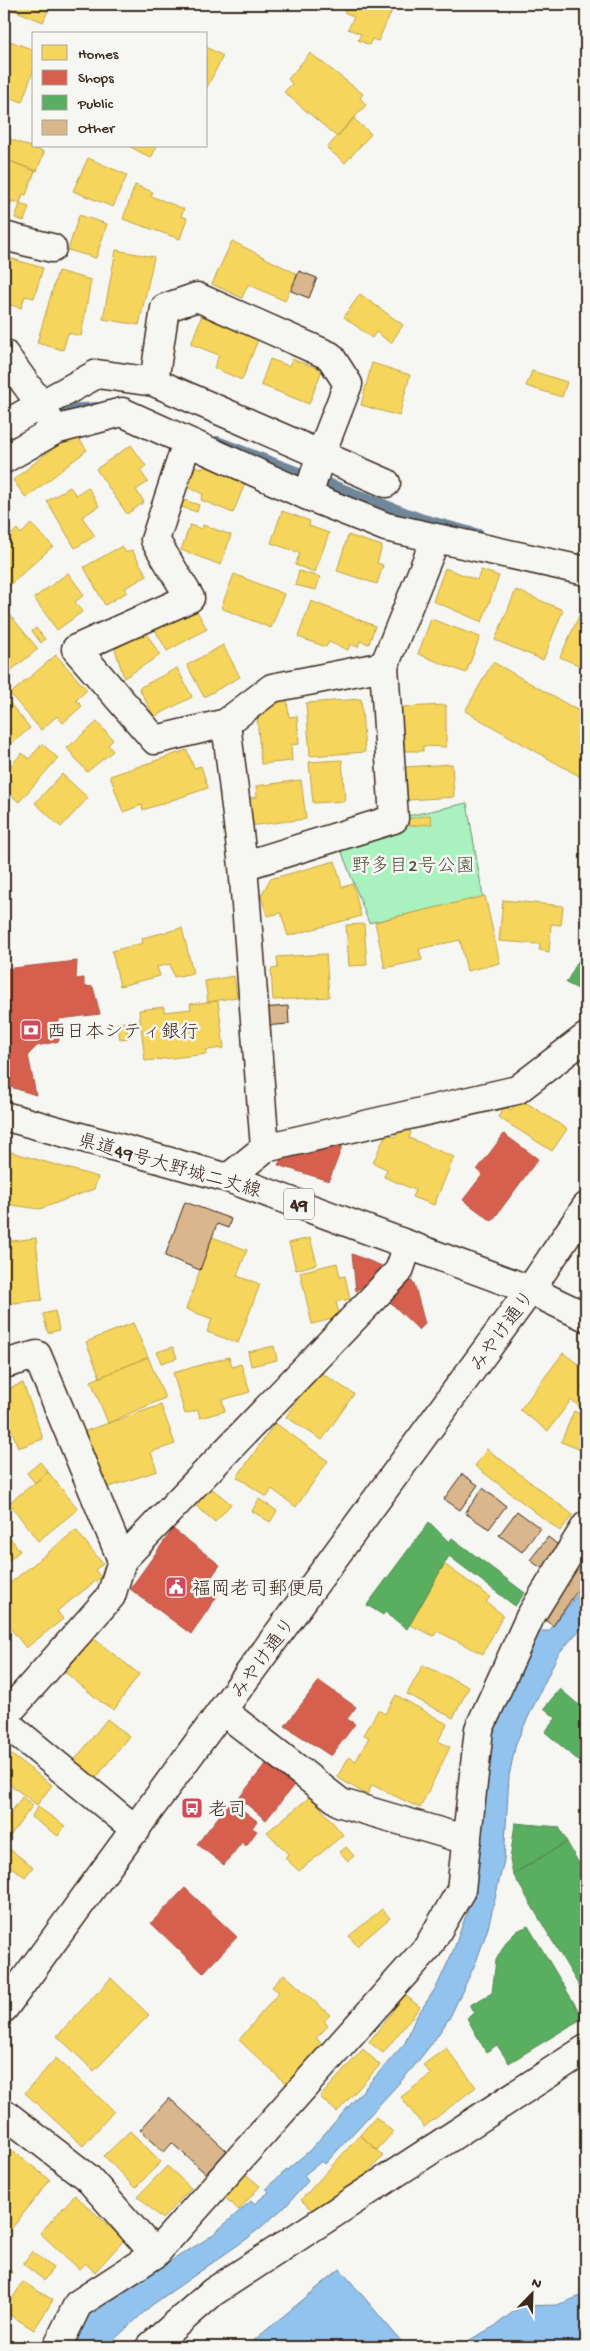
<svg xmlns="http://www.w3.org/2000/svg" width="590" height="2351" viewBox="0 0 590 2351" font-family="'Gochi Hand','Klee One',sans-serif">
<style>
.green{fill:#a9f1bf;stroke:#728e6e}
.water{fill:#91c3ee;stroke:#6f869b}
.homes{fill:#f6d55c;stroke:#bea249}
.shops{fill:#d6604d;stroke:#a8503f}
.public{fill:#5aae61;stroke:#51864d}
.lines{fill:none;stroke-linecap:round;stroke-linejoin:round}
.stream{stroke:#6f869b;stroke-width:10}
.building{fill:#d9b68b;stroke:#3b2a1e}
.minor-casing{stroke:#3b2a1e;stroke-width:31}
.major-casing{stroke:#3b2a1e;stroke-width:31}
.highway-casing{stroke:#3b2a1e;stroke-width:31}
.minor{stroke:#f6f6f2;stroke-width:28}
.major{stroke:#f6f6f2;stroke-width:28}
.highway{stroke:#f6f6f2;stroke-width:28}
.labels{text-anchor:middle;stroke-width:5;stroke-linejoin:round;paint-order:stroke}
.shield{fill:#f6f6f2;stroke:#73675e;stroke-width:1}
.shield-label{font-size:18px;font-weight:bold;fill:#3b2a1e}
.park-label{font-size:19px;fill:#51523e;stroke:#f6f6f2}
.poi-label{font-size:19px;fill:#3b2a1e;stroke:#f6f6f2;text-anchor:start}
.street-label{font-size:19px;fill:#3b2a1e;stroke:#f6f6f2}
</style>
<rect width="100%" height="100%" fill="#f6f6f2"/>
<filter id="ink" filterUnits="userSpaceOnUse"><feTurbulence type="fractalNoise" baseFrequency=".02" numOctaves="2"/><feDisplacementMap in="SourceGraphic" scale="10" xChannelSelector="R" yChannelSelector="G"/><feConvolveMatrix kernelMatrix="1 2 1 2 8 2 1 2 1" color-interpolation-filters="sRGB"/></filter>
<g filter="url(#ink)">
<path class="green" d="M467,803L483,897L369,923L336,837L394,819Z"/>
<path class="water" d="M586,1583V1623L558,1654L516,1743L509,1776L504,1860L488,1928L476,1962L450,2017L433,2042L411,2070L325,2164L322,2161L304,2175L308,2181L287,2205L248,2238L152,2305L106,2347H62L78,2320L135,2276L161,2267L210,2237L251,2201L254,2204L269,2192L266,2188L310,2150L405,2043L415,2019L437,1986L453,1951L469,1907L486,1738L536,1631H549Z
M340,2269L406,2347H246Z
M586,2294V2347H457L495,2326L521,2306L557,2305Z"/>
<path class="homes" d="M11,4H51L43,22L9,8Z
M347,4H383L393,8L378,41L372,39L369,45L358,40L361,34L348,29L354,17L344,12Z
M4,39L34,50V68L22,102L4,95Z
M206,47L223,56L206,89Z
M310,53L363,94L360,98L366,105L337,137L284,92L292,84L288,79Z
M353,118L371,134L345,163L327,148Z
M7,138L44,152L37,171L4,159V145Z
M129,146H157L151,158Z
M88,158L127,175L113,207L73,191Z
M4,159L35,171L26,195L23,194L20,203L12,201L5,219Z
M135,185L153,192L151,196L184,209L181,216L187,218L180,239L123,219Z
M20,204L29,207L24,221L15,218Z
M79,215L107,224L96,258L68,250Z
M232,241L297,274L285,301L248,284L242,298L212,284Z
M116,250L154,257L139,325L103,319Z
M6,257L43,268L34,298L25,296L21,308L4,303Z
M58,271L91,280L81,336L68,333L63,350L37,343Z
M360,294L403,325L391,343L376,332L372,338L344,317Z
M202,315L259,337L242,380L214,368L219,355L191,344Z
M270,359L289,366L292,359L322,370L309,404L261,385Z
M372,363L410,375L399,416L361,405Z
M532,371L567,382L562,397L526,386Z
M74,432L87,450L26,498L13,480Z
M131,445L146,466L140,470L148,482L136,490L144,502L127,514L96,469Z
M207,459L248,476L233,513L201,500L203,494L187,487L196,466L203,469Z
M70,487L76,495L88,487L99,506L82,517L95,536L75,548L47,501Z
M181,499L199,505L197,512L178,506Z
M282,511L310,521L309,526L329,533L315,572L295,565L300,553L271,543Z
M31,524L53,546L4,590V542L17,529L21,534Z
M190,525L202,529L203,525L231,535L221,565L181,550Z
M348,535L382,546L377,563L383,565L377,584L337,571Z
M122,546L126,553L132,550L147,576L125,588L127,592L105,605L84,567Z
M445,568L477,580L481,570L499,576L482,622L433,601Z
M299,571L320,577L316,590L295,585Z
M68,573L84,595L75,602L82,612L57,630L34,598Z
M234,574L284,594L271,628L221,608Z
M516,590L563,610L543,660L495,640Z
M311,601L375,626L369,644L360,641L358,647L350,644L348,650L329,642L326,647L298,637Z
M586,601V663L583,667L560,657Z
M194,606L207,629L167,651L154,628Z
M10,615L38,649L4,676V620Z
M431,619L480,637L466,673L418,654Z
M36,628L45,639L41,643L32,631Z
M145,631L160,655L124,678L115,649Z
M223,645L240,677L204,697L187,665Z
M56,655L87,690L76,700L82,706L63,723L57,716L41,730L10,694Z
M493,662L586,715V780L465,711Z
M177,668L192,697L154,717L139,688Z
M361,699L365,752L310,756L306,703Z
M287,700L289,717L297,716L299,744L291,745L292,761L261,764L256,703Z
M8,701L30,728L4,750V704Z
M446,705V747L423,746V751H405L401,707Z
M97,722L113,740L108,745L113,751L87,772L67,748Z
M42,744L58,758L19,802L4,789V773L22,753L29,759Z
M187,750L194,768L201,766L208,788L143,810L142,805L123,812L110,776Z
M342,760L345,801L313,803L309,762Z
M452,764L454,797L408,800L405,767Z
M62,774L88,798L61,827L35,803Z
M301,780L306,819L248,826L244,799L257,797L256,786Z
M430,815L432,824L408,826L407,819Z
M335,861L342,887L353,884L361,916L288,936L281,913L267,916L261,896L270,879Z
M485,896L500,963L467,971L460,940L419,949L422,960L385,968L375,922Z
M503,900L563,906L561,925L551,924L549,952L539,950L540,944L499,941Z
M364,924L367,965L349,966L346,925Z
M182,928L193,973L174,977L170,964L157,967L160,976L120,986L112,951L143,943L142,938Z
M326,954L329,997L273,1000L271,969L278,968L277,957Z
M234,976L237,997L208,1002L205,981Z
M218,1001L224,1048L206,1050L207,1054L145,1061L139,1010L164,1007V1012L191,1009L190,1004Z
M126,1022L128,1038L120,1039L117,1023Z
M519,1098L567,1129L552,1151L498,1117L505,1106L511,1110Z
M400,1127L411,1132L409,1138L454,1157L434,1205L412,1197L415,1190L384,1177L387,1169L373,1163L386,1133L395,1137Z
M4,1150L98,1177L94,1189L40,1209L4,1204Z
M212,1237L247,1250L237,1276L260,1284L238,1343L207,1332L212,1319L186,1309Z
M36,1238L42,1300L4,1304V1242Z
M310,1238L317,1264L296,1270L289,1243Z
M337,1263L340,1277L345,1276L350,1299L336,1302L340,1317L312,1324L300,1272Z
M55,1311L59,1330L48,1333L43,1314Z
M133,1323L148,1357L100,1377L86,1342Z
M274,1346L277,1360L251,1366L248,1352Z
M173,1347L177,1358L161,1363L157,1352Z
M563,1353L586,1370V1380L581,1387L586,1390V1408L584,1410L571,1400L548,1431L520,1410Z
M148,1357L165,1398L108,1423L91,1381Z
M229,1357L232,1367L241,1364L250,1392L222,1400L225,1411L200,1418L198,1410L185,1414L173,1373Z
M317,1370L354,1394L322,1440L286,1417Z
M23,1383L43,1439L18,1448L4,1408V1390Z
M161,1405L175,1444L151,1452L157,1471L103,1489L83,1432Z
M574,1411L586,1417V1452L561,1442Z
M275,1423L328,1461L296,1507L272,1489L267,1497L237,1477Z
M4,1438L10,1443L4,1451Z
M487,1449L573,1515L560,1531L475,1466Z
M40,1462L48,1472L35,1483L27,1473Z
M48,1472L78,1509L38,1541L9,1503Z
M210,1487L231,1504L215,1522L195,1505Z
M259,1499L277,1511L270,1522L252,1511Z
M76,1530L103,1564L95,1570L101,1577L57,1611L63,1619L26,1648L4,1620V1588Z
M7,1534L20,1551L4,1564V1537Z
M444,1564L490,1597L486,1602L503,1615L483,1654L437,1631L434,1636L410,1625Z
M93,1638L139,1674L114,1710L101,1702L65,1672Z
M423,1665L469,1687L453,1718L407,1694Z
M396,1695L447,1724L438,1741L450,1747L420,1808L372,1785L367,1795L337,1777L349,1757L356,1761L369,1737L364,1735L378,1710L385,1714Z
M107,1719L129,1736L96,1778L74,1761Z
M9,1753L52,1785L37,1805L4,1780V1760Z
M311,1796L343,1835L299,1871L285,1858L288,1854L267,1832Z
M22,1797L33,1805L4,1844V1822Z
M38,1807L65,1826L58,1836L31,1817Z
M346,1847L354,1856L348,1861L340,1852Z
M8,1848L33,1867L25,1877L4,1862V1854Z
M382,1909L390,1918L357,1946L349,1936Z
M284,1974L330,2015L324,2021L328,2026L316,2038L324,2046L286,2084L239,2040L279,1992L272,1987Z
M111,1978L149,2015L94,2071L57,2036Z
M405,1995L420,2007L383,2053L369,2042Z
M446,2048L476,2087L424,2127L401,2097L431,2074L423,2065Z
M363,2049L380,2065L337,2112L320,2097Z
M56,2058L114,2111L83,2146L25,2093Z
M376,2117L393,2132L377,2150L360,2135Z
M130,2131L161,2162L135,2188L104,2156Z
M360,2135L383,2156L365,2176L340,2196L314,2212L301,2200Z
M4,2144L50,2180L4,2238Z
M167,2166L191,2188L162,2219L138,2196Z
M244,2173L260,2186L239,2210L223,2196Z
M75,2195L124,2240L95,2272L85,2263L79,2269L40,2233Z
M32,2251L53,2268L44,2280L23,2264Z
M4,2267L12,2272L4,2284Z
M23,2282L53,2300L34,2330L4,2311Z"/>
<path class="shops" d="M77,961L76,979L84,978V986L93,987L100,1014L59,1019V1041L37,1046L28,1055L36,1095L4,1085V969Z
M504,1134L538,1159L492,1221L463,1200L483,1174L477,1170Z
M345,1139L329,1181L278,1165L284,1154Z
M352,1254L387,1268L356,1291Z
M409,1280L414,1283L425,1324L419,1330L389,1301Z
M173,1529L220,1565L205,1586L218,1595L191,1634L130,1589Z
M319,1681L356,1707L347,1719L355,1724L331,1756L285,1726Z
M270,1759L297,1781L266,1820L239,1798Z
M231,1801L257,1821L252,1828L257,1831L246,1846L242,1842L224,1865L197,1844Z
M185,1888L237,1937L203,1973L151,1923Z"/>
<path class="public" d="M586,947V988L584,992L566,983Z
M429,1522L449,1542L452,1538L525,1593L515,1606L449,1556L407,1629L385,1612L383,1615L367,1605Z
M560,1689L586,1711V1767L545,1732L556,1718L544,1708Z
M515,1823L559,1827L567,1842L513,1874L510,1860Z
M567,1842L586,1876V1998L513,1874Z
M528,1926L583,2018L509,2063L497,2045L486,2052L467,2018L475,2013L470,2005L492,1993L496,1960L507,1941L517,1931Z"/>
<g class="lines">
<path class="stream" d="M54,422L68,409L97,407
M217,441L420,518L479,534"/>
</g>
<path class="building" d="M299,271L317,278L309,298L291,291Z
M288,1006L289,1024L263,1026L261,1008Z
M185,1202L231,1219L228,1228L217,1224L200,1270L165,1256Z
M462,1474L478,1485L460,1510L444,1499Z
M483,1488L506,1506L489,1529L465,1513Z
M517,1511L540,1528L522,1552L499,1535Z
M548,1537L561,1547L544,1570L530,1560Z
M586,1552V1578L553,1626L541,1617Z
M169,2098L227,2151L206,2174L172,2143L164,2152L140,2130Z"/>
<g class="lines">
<g class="minor-casing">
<path id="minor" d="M4,236L52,248
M4,354L41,405L49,420
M154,382L165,308L197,297L330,356L348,384L321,454L308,496
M4,425L97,374L154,382L386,483
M187,442L155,540L190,598L76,649L155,740L226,723
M4,459L55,430L122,412L308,496L386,527L586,571
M243,866L226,723L272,688L384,666
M265,1148L517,1090L586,1037
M228,1178L265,1148L243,866L394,819L384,666L436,538
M4,1364L37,1355L122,1560
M223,1711L341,1803L467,1840
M4,1717L111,1596L122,1560L399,1271L408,1245
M4,1718L13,1729L136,1830
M4,2113L88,2178L155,2254L78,2304L57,2347
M155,2254L428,1947L461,1890L479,1729L530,1617L586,1526
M150,2347L213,2292L586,2049"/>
</g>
<g class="major-casing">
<path id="major" d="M4,1116L228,1178L530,1290L586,1317"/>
</g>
<g class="highway-casing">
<path id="highway" d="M4,2008L530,1290L586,1207"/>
</g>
<use href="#minor" class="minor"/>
<use href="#major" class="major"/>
<use href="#highway" class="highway"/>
</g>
</g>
<defs>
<g id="bank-square" transform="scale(1.125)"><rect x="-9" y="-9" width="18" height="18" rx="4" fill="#d1495b" stroke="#f6f6f2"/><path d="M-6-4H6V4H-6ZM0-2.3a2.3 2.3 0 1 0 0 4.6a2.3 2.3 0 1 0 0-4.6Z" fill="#fff"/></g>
<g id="civic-square" transform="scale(1.125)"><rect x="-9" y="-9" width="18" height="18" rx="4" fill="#d1495b" stroke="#f6f6f2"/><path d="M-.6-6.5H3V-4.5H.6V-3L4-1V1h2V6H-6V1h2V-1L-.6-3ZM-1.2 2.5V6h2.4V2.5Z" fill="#fff"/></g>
<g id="bus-square" transform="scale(1.125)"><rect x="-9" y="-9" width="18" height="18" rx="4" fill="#d1495b" stroke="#f6f6f2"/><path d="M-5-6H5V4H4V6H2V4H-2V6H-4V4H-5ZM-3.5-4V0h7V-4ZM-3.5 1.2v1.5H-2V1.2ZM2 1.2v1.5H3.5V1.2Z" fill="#fff"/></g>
</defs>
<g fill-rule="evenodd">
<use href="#bank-square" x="31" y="1030"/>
<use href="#civic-square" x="176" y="1587"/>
<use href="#bus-square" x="192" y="1808"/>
</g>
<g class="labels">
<rect class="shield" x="284" y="1188.5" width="30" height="31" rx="4"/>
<g class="shield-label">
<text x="299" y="1210">49</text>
</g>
<g class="park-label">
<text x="413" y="871">野多目2号公園</text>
</g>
<g class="poi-label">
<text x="47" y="1037">西日本シティ銀行</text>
<text x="192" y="1594">福岡老司郵便局</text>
<text x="208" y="1815">老司</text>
</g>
<g class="street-label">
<text transform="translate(170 1164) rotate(16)" y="7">県道49号大野城二丈線</text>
<text transform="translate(501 1330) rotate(-54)" y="7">みやけ通り</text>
<text transform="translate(262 1657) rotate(-54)" y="7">みやけ通り</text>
</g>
</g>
<rect width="590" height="2351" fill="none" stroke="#f6f6f2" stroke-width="20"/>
<rect x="10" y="10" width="570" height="2331" fill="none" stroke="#3b2a1e" stroke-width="2" filter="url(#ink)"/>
<rect x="32" y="32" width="175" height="115" fill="#f6f6f2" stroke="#aba49d"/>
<rect x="42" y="45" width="25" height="15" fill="#f6d55c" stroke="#aba49d"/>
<text x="78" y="58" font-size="15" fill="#3b2a1e">Homes</text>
<rect x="42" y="70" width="25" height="15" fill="#d6604d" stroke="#aba49d"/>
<text x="78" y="82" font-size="15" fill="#3b2a1e">Shops</text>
<rect x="42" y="95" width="25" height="15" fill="#5aae61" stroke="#aba49d"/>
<text x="78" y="108" font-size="15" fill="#3b2a1e">Public</text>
<rect x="42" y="120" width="25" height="15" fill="#d9b68b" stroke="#aba49d"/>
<text x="78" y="132" font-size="15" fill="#3b2a1e">Other</text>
<g transform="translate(532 2294) rotate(23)" stroke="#f6f6f2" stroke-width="4" paint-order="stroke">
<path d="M0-4L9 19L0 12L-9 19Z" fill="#3b2a1e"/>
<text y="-8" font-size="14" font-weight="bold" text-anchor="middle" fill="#3b2a1e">N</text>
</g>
</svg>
